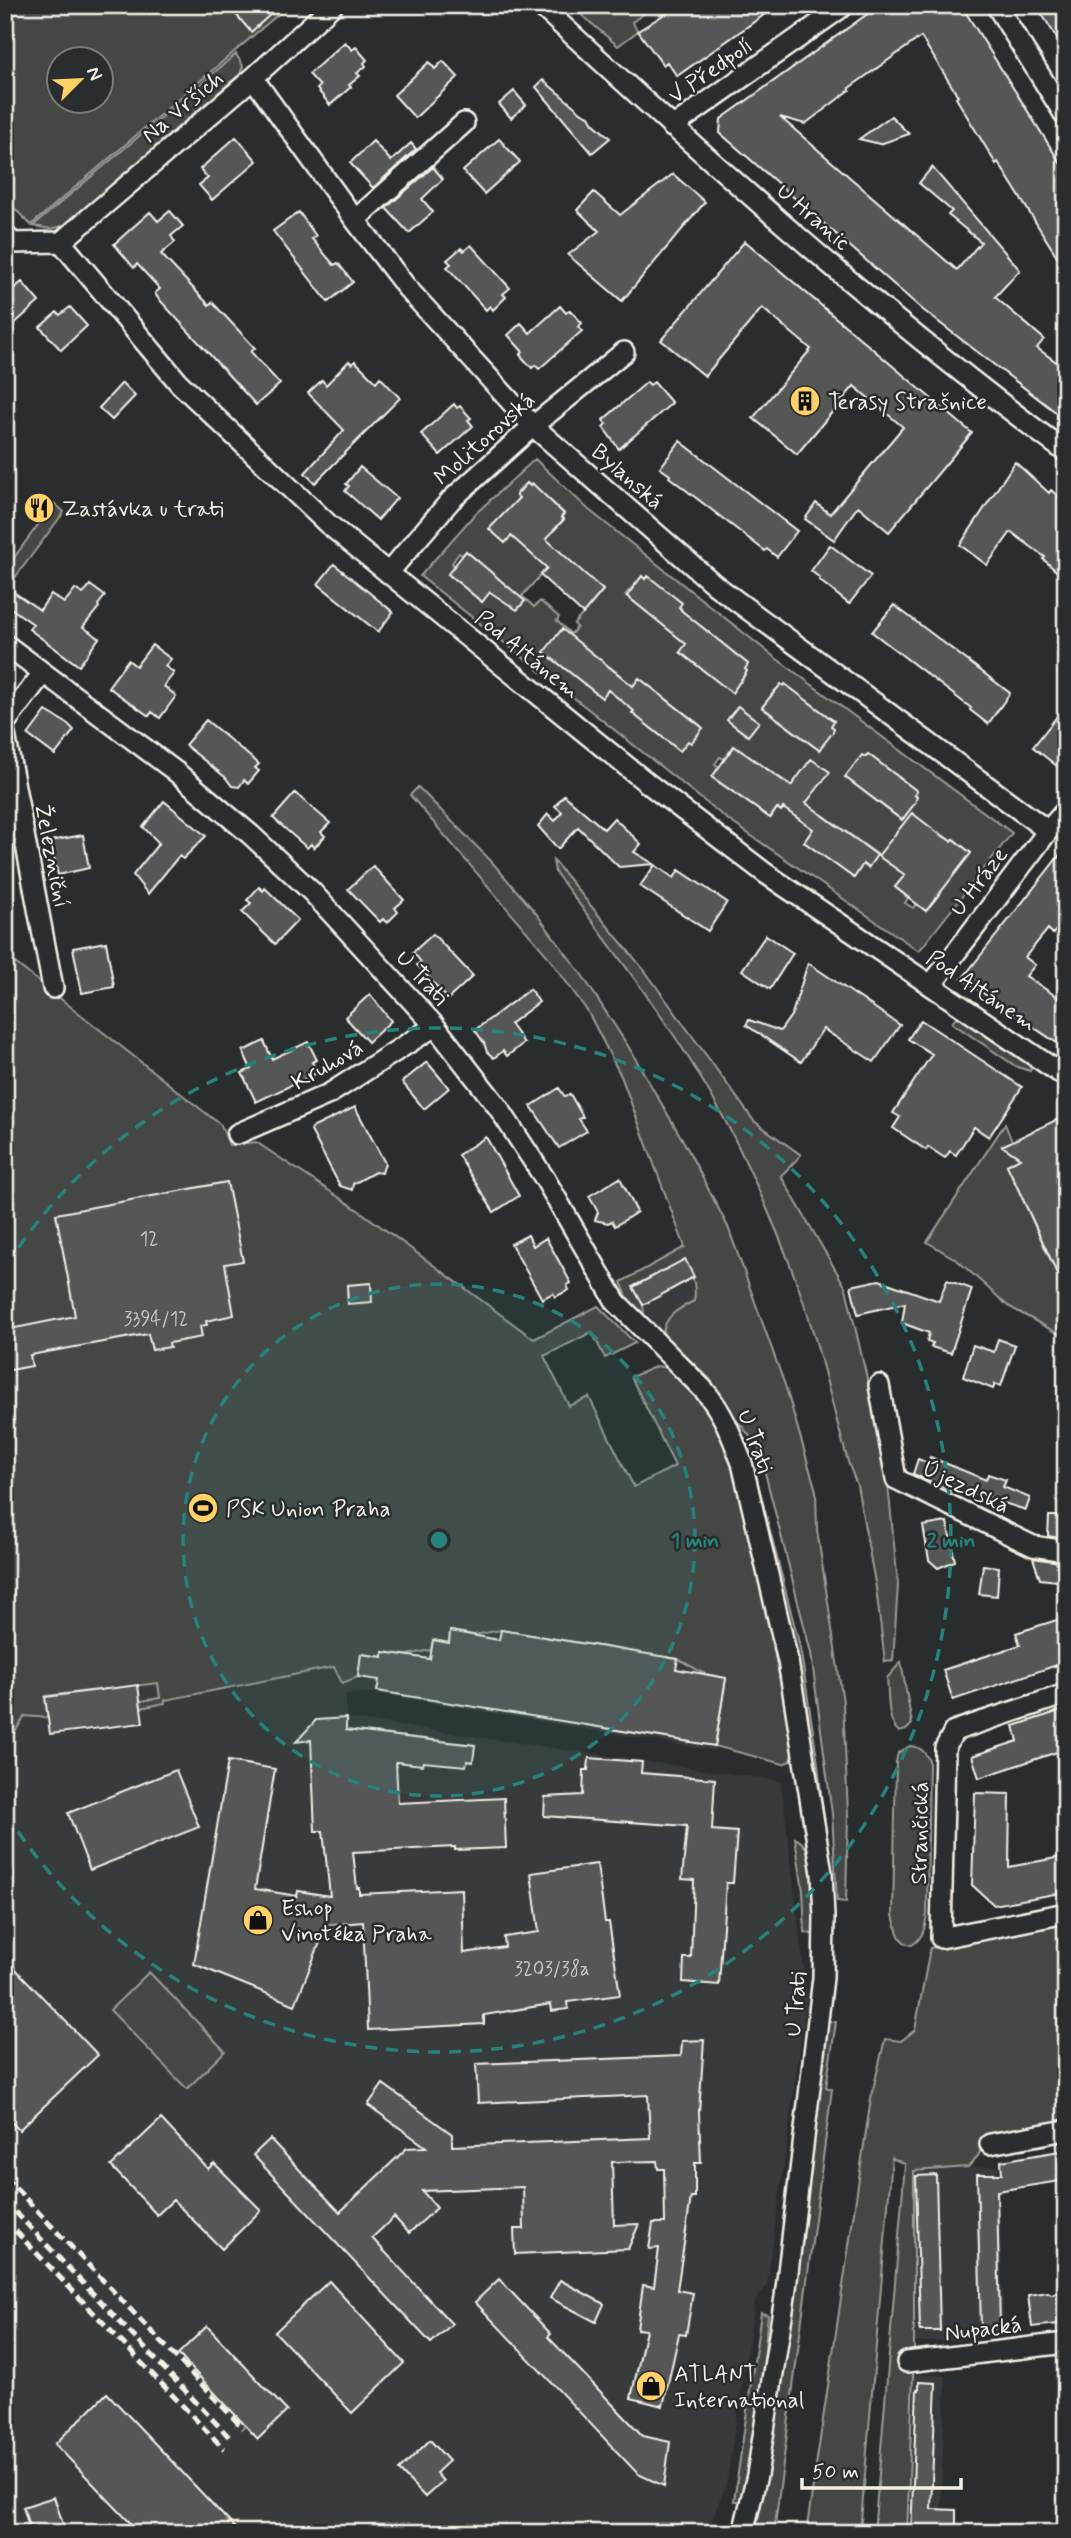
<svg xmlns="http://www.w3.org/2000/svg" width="1071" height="2538" viewBox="0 0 1071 2538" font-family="Mynerve,sans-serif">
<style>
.built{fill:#373a3a}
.green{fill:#444645;stroke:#9c9c96;stroke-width:2;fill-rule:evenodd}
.building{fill:#555756;stroke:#f4f1e8;stroke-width:2}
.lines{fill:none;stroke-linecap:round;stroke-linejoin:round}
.street-casing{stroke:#f4f1e8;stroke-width:24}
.street{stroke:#2a2d2e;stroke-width:19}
.rail{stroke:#f4f1e8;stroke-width:5;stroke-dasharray:10 5;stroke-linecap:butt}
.ring{fill:none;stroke:#26827a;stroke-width:3.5;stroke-dasharray:12 9}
.labels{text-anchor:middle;stroke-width:5;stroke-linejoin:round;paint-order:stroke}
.number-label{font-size:19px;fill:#cccac4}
.street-label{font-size:23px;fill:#f4f1e8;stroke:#2a2d2e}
.poi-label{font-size:23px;fill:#f4f1e8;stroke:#2a2d2e;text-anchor:start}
.centre{fill:#26827a;stroke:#2a2d2e;stroke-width:3.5}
.ring-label{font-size:21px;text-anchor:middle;font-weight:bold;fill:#26827a;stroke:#2a2d2e;stroke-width:5;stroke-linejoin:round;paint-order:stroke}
</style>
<rect width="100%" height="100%" fill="#2a2d2e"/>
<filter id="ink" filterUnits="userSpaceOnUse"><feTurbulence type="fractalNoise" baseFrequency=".0143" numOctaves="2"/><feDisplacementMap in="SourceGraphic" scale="14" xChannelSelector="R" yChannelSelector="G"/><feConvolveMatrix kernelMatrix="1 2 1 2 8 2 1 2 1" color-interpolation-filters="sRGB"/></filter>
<g filter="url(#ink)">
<path class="built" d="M685,1259L694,1277V1301L674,1312L663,1335L644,1315L643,1305L633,1287Z
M501,1630L678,1659L705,1674L726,1678L715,1751L373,1693L346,1694V1718L781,1781L807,1996L767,2286L755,2301L726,2486L706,2533H5V1747L25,1715L41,1716L45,1697L158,1683L160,1698L164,1700L361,1654L382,1657L383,1652L404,1655L431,1650L433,1640L450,1631L474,1635Z
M998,2166L1004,2336L914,2343V2171Z
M913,2374L946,2376L940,2533H907Z"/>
<path class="green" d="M5,5H289L31,225L5,199ZM60,60H102V102H60Z
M586,5H656L632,22L638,31L618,46L577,11Z
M236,54L243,66L240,74L65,225L52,229L33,226Z
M535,459L589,510L773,656L1012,833L919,951L727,819L420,576L474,515ZM527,483L530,486L532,484L564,513L561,517L564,520L554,530L513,505L519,498L516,495L521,487ZM466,551L499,579L482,602L448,574L454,565L452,563L459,553L462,555ZM557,557L603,590L574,624L577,627L571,634L557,621L559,617L540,601L534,607L522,596ZM642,576L645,579L648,576L682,609L668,628L625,595ZM701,626L748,664L745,669L747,671L741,682L681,652ZM585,648L620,675L602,697ZM786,685L834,721L815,747L762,708L775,690ZM652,688L700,725L695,733L698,736L691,743L688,741L680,751L632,713ZM734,746L792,786L787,803L782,810L777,808L771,818L712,778L719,767L715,764L720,757L725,759ZM868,754L917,791L914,804L904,818L899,815L897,817L849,780L855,771L852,768L857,761ZM823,815L877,854L868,868L863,864L853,877L804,842ZM939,832L951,841L954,839L971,853L926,911L916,904L913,908L905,903L908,898L895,887Z
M54,503L64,512L5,591V570Z
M418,787L491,861L535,912L582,975L628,1046L685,1144L728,1227L786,1388L816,1491L817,1530L843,1702L848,1814L846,1902L837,1901L832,1814L811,1653L759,1449L742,1426L733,1418L709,1378L663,1335C664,1316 678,1309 694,1301C697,1285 692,1274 685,1260L634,1286L643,1305L644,1315L629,1301L621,1282L685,1247L621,1076L588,1012L546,954L410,795Z
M553,860L645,971L754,1121L801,1155L781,1176L846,1288L869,1387L888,1485L898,1584L893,1661L885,1662L876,1588L857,1485L849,1465C834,1414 823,1362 807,1312C789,1257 765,1202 740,1150C692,1050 622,961 555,872Z
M5,955L221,1125L229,1145L256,1142L361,1212L534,1339L598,1306L635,1343L605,1358L592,1332L544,1356L569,1406L589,1397L634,1487L675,1466L631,1377L657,1366L667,1368L699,1401L721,1431L735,1473L791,1729L793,1750L790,1761L783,1764L715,1746L726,1678L705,1674L678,1659L501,1630L474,1635L451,1631L449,1643L433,1640L431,1650L403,1656L384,1652L383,1657L361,1654L358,1677L342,1683L334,1667L165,1700V1703L141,1708L140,1701L160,1698L158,1683L46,1696L48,1718L25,1716L5,1747Z
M959,1013L1034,1063L1030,1071L1017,1067L952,1023Z
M1005,1124L1019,1159L1007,1165L1057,1274L1066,1271V1338L1008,1306L957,1260L927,1242Z
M734,1425L747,1441L800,1647L818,1764L826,1841Z
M901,1662L912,1724L906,1730L899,1732C886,1721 889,1695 887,1678Z
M910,1746C921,1747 924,1751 929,1760L927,1914C925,1927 924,1937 912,1945C898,1944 896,1927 893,1915L896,1762L898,1753Z
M795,1838C821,1849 816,1911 814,1935L805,1932L803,1891Z
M1066,1923V2122L989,2133L978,2156L968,2167L914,2171V2349L907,2533H874L905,2164L892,2158L860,2533H806L871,2098L885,2039L901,2041L915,2030L930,1948Z
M149,1972L225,2051L187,2089L110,2010Z
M828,2021L836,2022L826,2087L832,2089L774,2533H753L764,2478Z
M761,2313L768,2315C761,2377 764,2442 741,2501H734Z"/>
<path class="building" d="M228,5H281L251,32Z
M679,5H778L677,76L667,62L663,65L638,31Z
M880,5H961L1066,172V271L998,162L996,164L979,136L956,98L958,96L921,37L849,88L850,90L805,124L780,117L957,270L981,242L948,215L952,211L919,183L932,167L1020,270L995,297L1044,339L1037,348L1066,369V420L923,310L720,133L721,119Z
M1036,5H1066V53L1045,19Z
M345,42L352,50L356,47L367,60L364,63L366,66L357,73L360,76L349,85L351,87L330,105L317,89L320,86L309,74Z
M443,61L458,77L415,118L394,95L429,62L435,69Z
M543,80L582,113L589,116L593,123L610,138L592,153L536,87Z
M514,91L526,105L511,118L499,104Z
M891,116L909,134L880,144L859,139Z
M236,137L257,161L212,200L199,185L208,178L200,169Z
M499,139L520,162L484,194L463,171Z
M373,141L391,161L411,143L416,149L373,188L350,163Z
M433,167L443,179L422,199L433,212L409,233L386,208Z
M673,174L705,202L622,301L568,255L599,231L577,210L594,192L620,215Z
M170,211L183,226L171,236L175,242L161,254L209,305L212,302L255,348L251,352L280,384L256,405L157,297L155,293L160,289L137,264L134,268L114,244L150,212L158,221Z
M299,212L316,236L312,239L334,265L338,263L353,282L328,302L273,231Z
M745,241L972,433L889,532L858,506L834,540L805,519L816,503L830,514L903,427L854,386L797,454L753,418L811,349L762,308L705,376L661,340Z
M471,245L510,288L503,294L506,297L493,310L490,306L486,310L447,267L451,264L447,260L461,248L464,251Z
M22,282L39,302L5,332V296Z
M560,306L566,313L570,310L582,323L578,327L582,331L539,369L535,365L532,368L520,355L523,352L508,335L521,323L530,333Z
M70,307L87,326L61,350L40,327L57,312L60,315Z
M349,361L352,364L355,361L376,382L380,377L400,398L315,483L305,473L344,430L308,393L322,380L326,385Z
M647,382L650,385L654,382L672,403L619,449L603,427L606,424L603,420Z
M122,383L135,396L112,420L99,408Z
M454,404L457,408L460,406L471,418L468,420L473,426L440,455L421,434Z
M680,441L797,531L777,557L767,549L765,551L669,477L670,475L660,468Z
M1015,462L1049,493L1051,490L1066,503V580L1043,559L1045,557L1011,532L987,565L960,545Z
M360,467L397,498L378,520L345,491L349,486L346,484Z
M527,483L530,486L532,483L564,514L561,517L564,519L546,539L603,590L583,614L540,575L547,568L511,536L505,543L489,529L519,498L516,495Z
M830,545L871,576L849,604L819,580L820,578L811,571Z
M466,551L525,601L517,610L490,592L482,602L448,574Z
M334,564L393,612L378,632L318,584Z
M642,576L645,579L648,576L682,603L679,607L682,611L748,664L745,669L747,671L732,693L680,652L686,644L627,596Z
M90,585L105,596L98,605L99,607L83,627L99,638L79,666L29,629L33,624L5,604V600L12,591L40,610L51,594L64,603L75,589L83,594Z
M894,605L1010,693L988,724L970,710L971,708L872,632Z
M562,629L633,686L639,678L703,728L691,743L688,741L680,751L632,713L634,711L608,690L602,698L544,652Z
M152,645L171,659L165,666L174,673L164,686L176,696L160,718L152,712L149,716L108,687L128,660L136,666Z
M781,684L784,686L785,684L834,721L831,726L834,728L833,732L819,750L762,707Z
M1066,705V758L1058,767L1033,747Z
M738,706L759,722L748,736L727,720Z
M46,711L68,724L74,730L55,755L28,735Z
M206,720L259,764L255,768L259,771L248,784L244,780L239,787L232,786L225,777L185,745Z
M734,746L791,786L811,759L830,772L806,803L877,855L868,868L863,864L854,878L804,842L813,829L783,808L781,811L777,808L770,818L712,777Z
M868,754L917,791L914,795L917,797L915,803L902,820L845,777L862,755L865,757Z
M295,793L330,823L321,832L325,836L314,848L311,844L307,848L273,818Z
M564,795L604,829L614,818L641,844L634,852L654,864L619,867L578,827L558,849L538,826L548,814L555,821L562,812L555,806Z
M164,801L206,836L183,859L179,856L148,894L133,875L159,843L143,827Z
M912,813L938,833L951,841L953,839L971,853L926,911L895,887L905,875L878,856Z
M83,835L89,868L58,875L50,841Z
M1066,847V917L1053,934L1048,929L1025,957L1035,965L1026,976L1066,1003V1049L962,979Z
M655,865L674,878L679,870L727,902L708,931L640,886Z
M373,866L404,900L395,908L398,912L387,923L383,919L380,922L348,889Z
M259,887L263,891L265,888L298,920L275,944L242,912L251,903L247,900Z
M433,934L473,976L448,999L417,965L421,962L413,952Z
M766,935L793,953L770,989L742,970Z
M106,942L114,987L82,993L73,948Z
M808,963L900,1025L874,1062L823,1029L801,1062L746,1025L749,1020L780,1031L792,1014Z
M530,989L539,1002L510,1024L524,1043L507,1056L503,1051L494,1058L487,1052L484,1043L475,1030Z
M370,994L391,1021L368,1042L345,1017Z
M921,1020L1022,1087L989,1137L974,1127L956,1155L950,1151L945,1158L928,1147L926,1150L893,1128L900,1117L893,1113L932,1054L908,1039Z
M264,1041L272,1059L308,1042L317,1060L312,1062L317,1073L256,1102L242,1073L251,1069L243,1051Z
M427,1062L449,1088L424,1109L402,1082Z
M559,1088L565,1097L570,1094L583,1117L579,1119L587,1131L559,1148L531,1106Z
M355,1107L385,1163L382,1173L375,1172L353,1184L352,1190L340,1186L311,1131L312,1128Z
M1058,1119L1066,1136V1292L1007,1165L1020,1158L1002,1146Z
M486,1137L519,1196L494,1212L458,1155Z
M620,1178L637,1212L615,1226L612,1221L608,1223L595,1220L598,1212L589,1196Z
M227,1182L243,1261L225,1264L234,1315L206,1321L207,1325L200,1326L202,1337L169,1343L170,1347L152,1350L148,1334L30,1355L32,1366L5,1371V1330L75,1316L56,1214Z
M528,1235L533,1246L546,1238L571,1283L567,1285L569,1290L555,1297L553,1293L542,1299L511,1244Z
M685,1259L694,1277L643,1305L633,1287Z
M879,1280L939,1301L947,1280L972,1289L951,1353L931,1347L933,1343L927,1341L929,1333L902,1323L905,1303L858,1314L851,1286Z
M371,1283L372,1302L348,1304L347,1285Z
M998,1339L1015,1345L1001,1386L995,1384L993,1389L963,1377L973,1345L994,1352Z
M930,1457L986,1480L988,1474L1006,1480L1003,1487L1030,1498L1026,1510L959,1489L952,1491L913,1474L918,1459L928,1463Z
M1049,1516H1066V1539L1048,1536Z
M947,1522L955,1561L938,1568L929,1560L923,1526Z
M1033,1558L1066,1563V1582L1040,1579Z
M983,1565L999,1567L997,1596L979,1594Z
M1066,1617V1662L953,1700L943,1670L1020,1645L1016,1633Z
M501,1630L678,1659L676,1669L726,1678L715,1746L377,1691L379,1680L358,1677L361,1654L383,1657V1652L430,1659L433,1640L449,1643L450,1631L499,1640Z
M138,1685L143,1723L50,1734L45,1697Z
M1066,1709V1749L979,1778L972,1756L1018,1741L1014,1726Z
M346,1718V1730L475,1745L473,1762L467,1761L466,1766L423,1762L422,1765L396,1762L398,1803L504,1798L506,1848L455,1850V1847L353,1852L357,1888H359V1894L462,1889L464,1953L505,1947L504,1937L539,1932L531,1873L597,1864L605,1922H609L620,1995L567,2002L568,2009L552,2011L551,2004L484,2015V2024L368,2030L363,1922L327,1925L295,2005L194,1964L228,1761L275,1769L255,1889L297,1896L298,1891L330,1896L323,1831H315L311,1740L296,1742L316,1720Z
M589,1758L642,1762L641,1773L715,1779L712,1830L737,1832L733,1883H726L719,1985L683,1982L684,1958H691L694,1880L682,1879L687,1826L544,1816L545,1797L583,1795L584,1770H588Z
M176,1770L199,1827L90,1870L68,1813Z
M975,1793L1010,1794L1009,1867L1066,1856V1892L994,1905L972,1885Z
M5,1958L98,2055L19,2130L6,2117Z
M704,2040L699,2112L701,2163H695V2197H691L677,2290L693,2293L686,2335L679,2334L663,2406L631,2398L646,2330L637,2329L643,2285L654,2287L659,2248L649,2249L653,2223H665L664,2169H658L657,2161L612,2162L614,2225L639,2224L628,2249L515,2254L514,2229H524L523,2187L422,2191L437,2208L409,2233L394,2217L372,2238L452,2324L431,2343L253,2155L270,2139L340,2212L407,2148L426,2147L368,2105L383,2084L452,2134V2146L650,2138L648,2095L478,2103L476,2064L681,2056L682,2041Z
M161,2119L208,2169L214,2163L261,2210L222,2249L173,2200L157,2215L111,2166Z
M1066,2150V2180L997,2191L1000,2328L981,2329L977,2174H1002L1001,2161Z
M936,2175L940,2331H920L916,2176Z
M499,2279L551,2334L548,2337L643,2436L670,2442L664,2486L638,2474L475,2302Z
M560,2280L604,2304L596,2322L550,2298Z
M329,2281L404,2363L352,2413L275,2332Z
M1048,2292L1051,2294L1066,2292V2323L1032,2327L1028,2295Z
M207,2326L287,2411L258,2439L178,2354Z
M919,2382L936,2383L931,2509L956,2510V2533H911L917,2389L919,2390Z
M107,2393L217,2509L240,2533H210L201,2524L192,2533H140L55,2444Z
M430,2440L449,2461L436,2473L443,2481L425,2497L399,2470Z
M54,2497L66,2533H31L23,2507Z"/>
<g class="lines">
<g class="street-casing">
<path id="street" d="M540,5C709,161 881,316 1066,452
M996,5L1066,117
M253,78L355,220L407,288L533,426L715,585L1048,831
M672,127L845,5
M355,220L464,123
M5,235L13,243L61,242L179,383L328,524L646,782L765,873L1066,1077
M61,242L253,78L333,5
M388,573L451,500L533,426L624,352
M5,644L175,771L251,835L312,892L435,1026L498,1107L545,1179L616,1302L704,1390C723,1412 732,1436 742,1463L788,1661L822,1873L824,1917L823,1978L785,2297L757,2475L743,2533
M5,723L43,673
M5,734L53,988
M932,984L1048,831L1066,810
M237,1134L329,1094L435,1026
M879,1385L896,1479L1033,1546L1066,1551
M1066,1694L954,1731L945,1748L941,1938L1066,1913
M990,2144L1066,2130
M907,2362L1066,2343"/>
</g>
<use href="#street" class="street"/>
<path class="rail" d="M5,2177L243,2428
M5,2201L232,2440
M5,2220L224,2449"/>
</g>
</g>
<circle cx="439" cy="1540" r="256" fill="#26827a" fill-opacity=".12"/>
<g class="ring">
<circle cx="439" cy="1540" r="256"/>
<path d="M7 1265A512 512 0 1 1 7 1815"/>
</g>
<defs>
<g id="building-disc" transform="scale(1.575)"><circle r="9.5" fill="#ffd166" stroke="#2a2d2e"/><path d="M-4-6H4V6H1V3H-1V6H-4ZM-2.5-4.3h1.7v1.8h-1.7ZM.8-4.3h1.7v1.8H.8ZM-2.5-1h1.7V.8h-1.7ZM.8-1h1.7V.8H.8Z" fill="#111"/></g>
<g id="restaurant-disc" transform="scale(1.575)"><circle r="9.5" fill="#ffd166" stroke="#2a2d2e"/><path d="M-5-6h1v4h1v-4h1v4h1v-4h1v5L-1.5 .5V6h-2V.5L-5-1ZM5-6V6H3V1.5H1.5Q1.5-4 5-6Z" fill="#111"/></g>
<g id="stadium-disc" transform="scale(1.575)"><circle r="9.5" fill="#ffd166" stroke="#2a2d2e"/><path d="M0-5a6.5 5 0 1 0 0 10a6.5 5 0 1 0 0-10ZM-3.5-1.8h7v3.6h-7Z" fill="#111"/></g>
<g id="shop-disc" transform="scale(1.575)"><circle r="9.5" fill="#ffd166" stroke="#2a2d2e"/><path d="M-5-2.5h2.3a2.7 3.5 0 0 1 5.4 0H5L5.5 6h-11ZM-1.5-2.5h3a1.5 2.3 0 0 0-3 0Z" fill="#111"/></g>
</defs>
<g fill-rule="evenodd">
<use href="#building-disc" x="805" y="401"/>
<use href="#restaurant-disc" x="39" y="508"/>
<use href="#stadium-disc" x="203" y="1508"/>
<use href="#shop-disc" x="258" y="1920"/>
<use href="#shop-disc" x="651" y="2386"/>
</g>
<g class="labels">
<g class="number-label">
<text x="149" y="1245">12</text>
<text x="156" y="1325">3394/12</text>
<text x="552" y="1975">3203/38a</text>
</g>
<g class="street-label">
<text transform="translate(710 70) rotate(-35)" y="8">V Předpolí</text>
<text transform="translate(182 106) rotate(-40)" y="8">Na Vrších</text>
<text transform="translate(814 216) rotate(41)" y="8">U Hranic</text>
<text transform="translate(484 438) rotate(-42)" y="8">Molitorovská</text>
<text transform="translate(628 476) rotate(41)" y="8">Bylanská</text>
<text transform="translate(528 654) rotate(39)" y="8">Pod Altánem</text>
<text transform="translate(53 856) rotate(79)" y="8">Železniční</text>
<text transform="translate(978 881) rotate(-53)" y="8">U Hráze</text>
<text transform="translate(423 977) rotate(47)" y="8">U Trati</text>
<text transform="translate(982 990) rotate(34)" y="8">Pod Altánem</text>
<text transform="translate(327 1064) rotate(-30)" y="8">Kruhová</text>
<text transform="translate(756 1441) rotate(70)" y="8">U Trati</text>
<text transform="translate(966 1486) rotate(26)" y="8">Újezdská</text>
<text transform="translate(919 1833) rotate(-89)" y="8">Strančická</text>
<text transform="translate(795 2004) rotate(-85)" y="8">U Trati</text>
<text transform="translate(983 2328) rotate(-7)" y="8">Nupacká</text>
</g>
<g class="poi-label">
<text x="828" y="409">Terasy Strašnice</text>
<text x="62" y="516">Zastávka u trati</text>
<text x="226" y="1516">PSK Union Praha</text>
<text x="281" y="1915">Eshop<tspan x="281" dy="26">Vinotéka Praha</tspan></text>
<text x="674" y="2381">ATLANT<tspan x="674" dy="26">International</tspan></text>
</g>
</g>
<circle cx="439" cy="1540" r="10" class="centre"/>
<g class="ring-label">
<text x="695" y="1547">1 min</text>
<text x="951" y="1547">2 min</text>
</g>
<rect width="1071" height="2538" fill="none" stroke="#2a2d2e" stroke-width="28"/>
<rect x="14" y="14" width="1043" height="2510" fill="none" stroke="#f4f1e8" stroke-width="2.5" filter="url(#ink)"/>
<g transform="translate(80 80) rotate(66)"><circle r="33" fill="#2a2d2e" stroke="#7b7b78" stroke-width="2"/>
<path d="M0-5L12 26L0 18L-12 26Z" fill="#ffd166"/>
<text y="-10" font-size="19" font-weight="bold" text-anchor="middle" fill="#f4f1e8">N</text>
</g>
<path d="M802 2478v10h159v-10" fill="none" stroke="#f4f1e8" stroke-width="3.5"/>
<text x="812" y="2478" font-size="21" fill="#f4f1e8" stroke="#2a2d2e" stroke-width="5" paint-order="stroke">50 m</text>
</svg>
